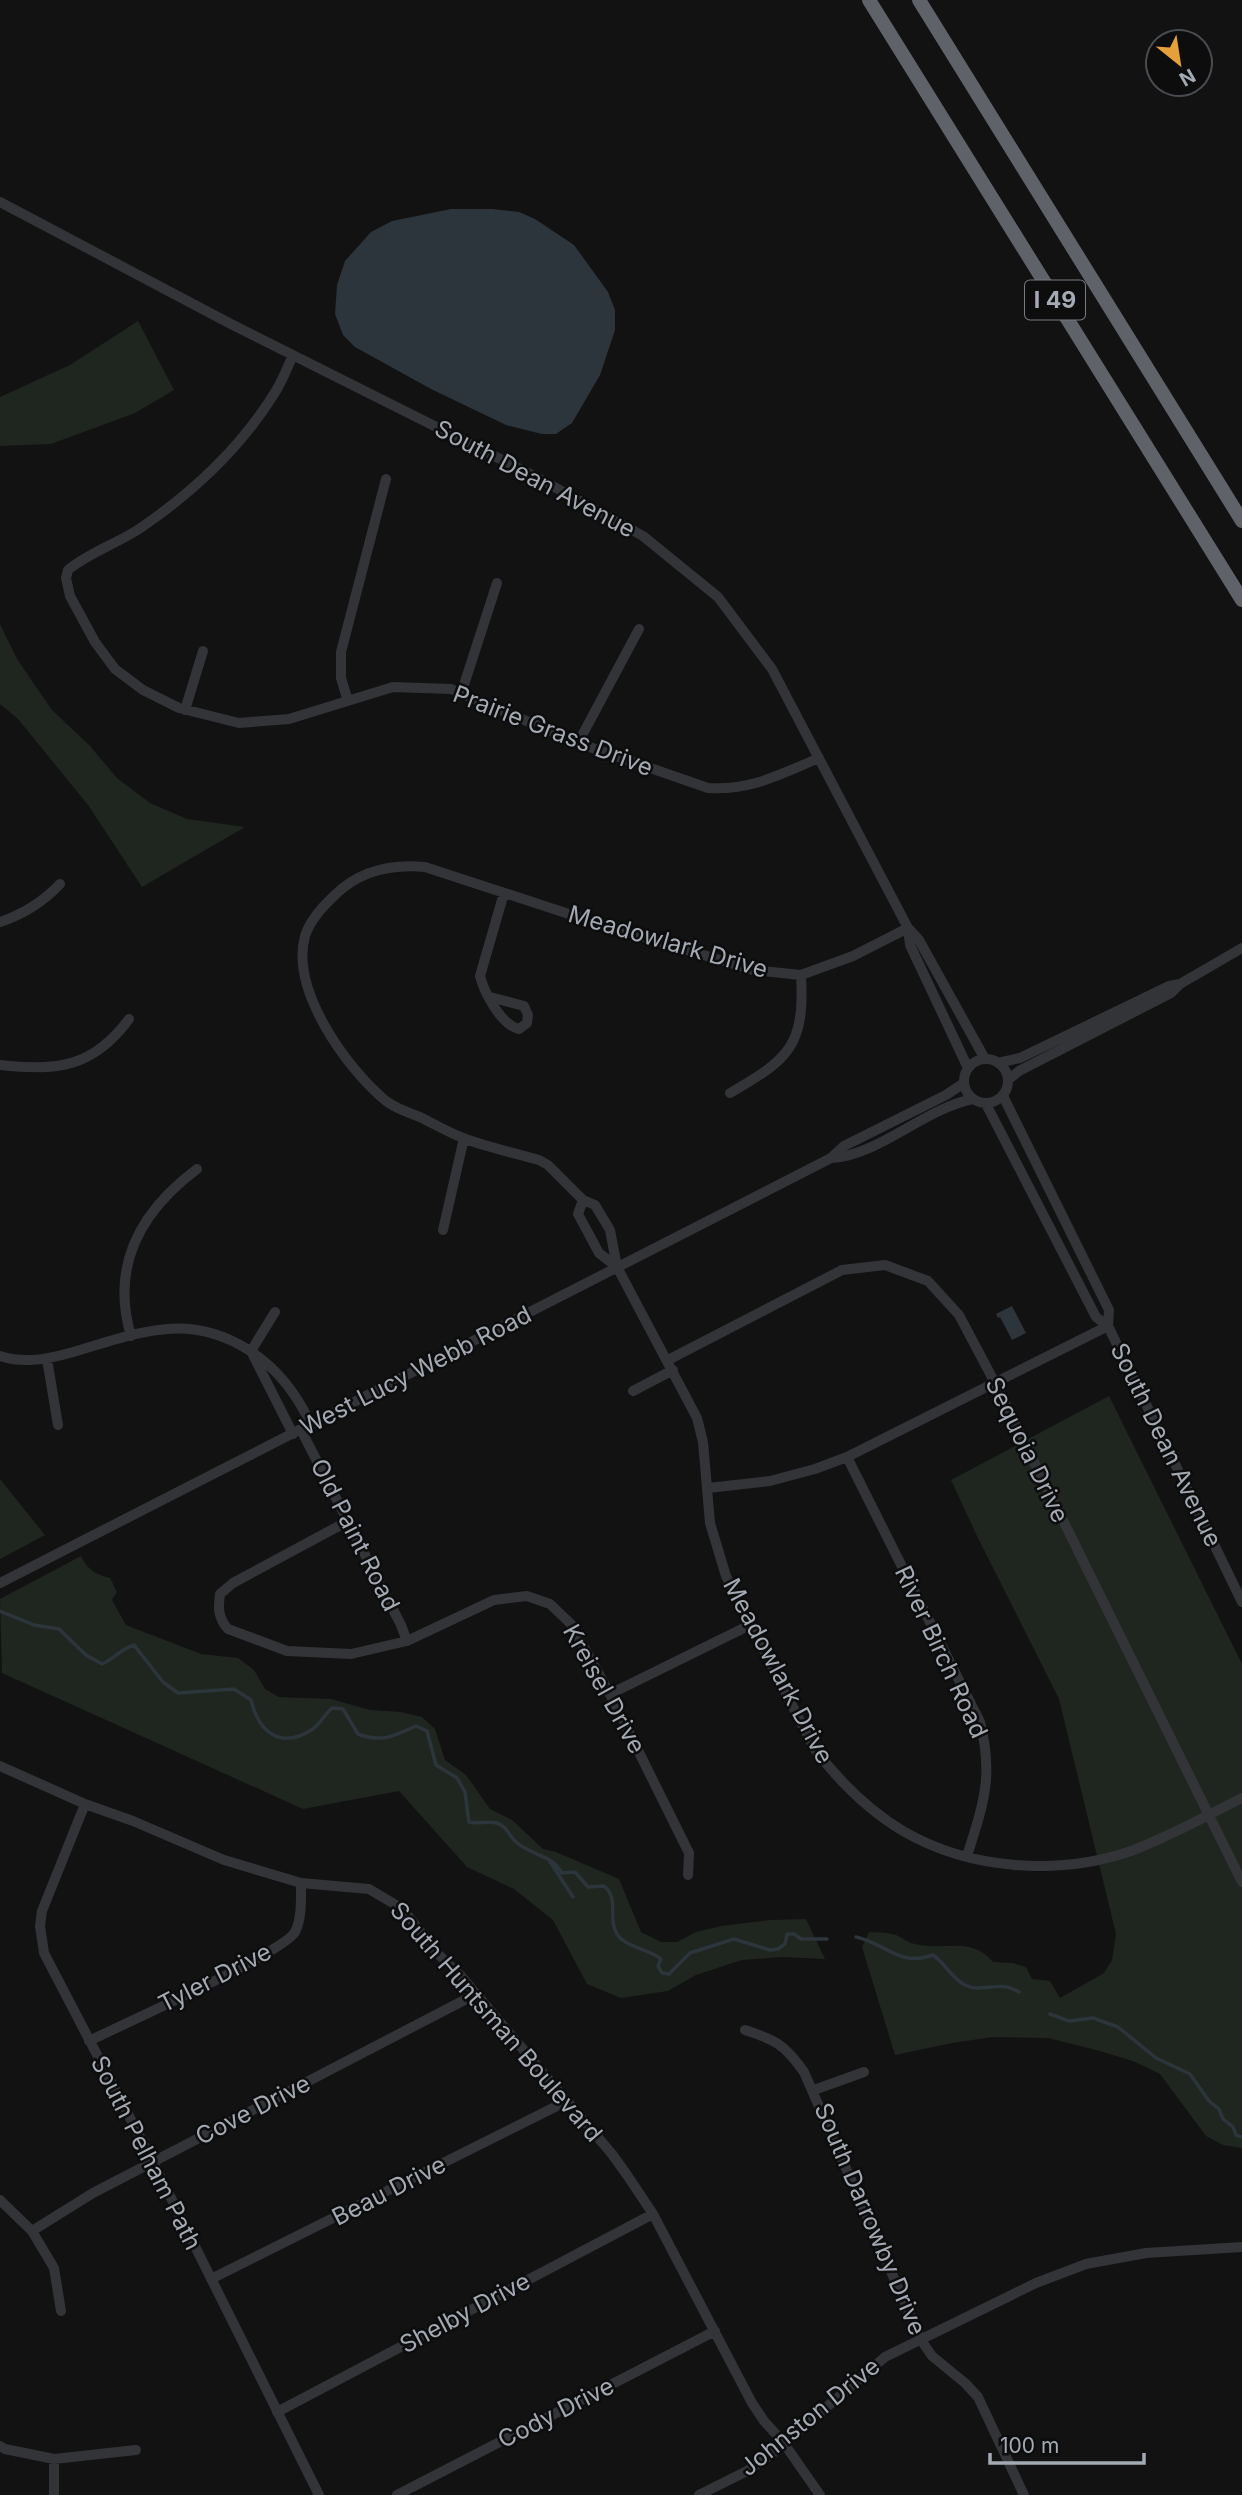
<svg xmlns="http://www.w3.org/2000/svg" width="1242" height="2495" viewBox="0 0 1242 2495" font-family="Inter,sans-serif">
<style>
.green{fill:#1e261f}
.water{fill:#2c353b}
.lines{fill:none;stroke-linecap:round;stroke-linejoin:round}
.stream{stroke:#2c353b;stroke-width:3.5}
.minor{stroke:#333438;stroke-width:10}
.highway{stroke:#5f6269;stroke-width:14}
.labels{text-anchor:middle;stroke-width:5;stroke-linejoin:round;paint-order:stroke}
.shield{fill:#0d0d0e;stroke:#777b82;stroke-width:2}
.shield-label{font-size:23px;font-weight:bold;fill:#a4aab3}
.street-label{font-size:24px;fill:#a4aab3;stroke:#0d0d0e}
</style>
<rect width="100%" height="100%" fill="#121213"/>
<path class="green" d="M138,321L174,390L135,413L51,444L0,446V397L70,365Z
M0,624L17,659L52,710L90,746L117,778L150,803L187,819L245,827L142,887L88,805L18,719L0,704Z
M1109,1396L1242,1664V2148L1223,2145L1206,2136L1160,2074L1133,2061L1096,2050L1048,2038L993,2037L952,2043L895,2055L862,1947L869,1932C878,1933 888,1932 896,1935C901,1937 906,1941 911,1943C941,1953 970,1934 993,1962L1013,1963L1026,1967L1032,1979L1050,1981L1060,1998L1104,1973L1112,1960L1116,1934L1059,1699L977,1536L951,1480Z
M0,1479L45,1535L0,1559Z
M81,1556C88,1570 95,1574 110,1578L117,1592L112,1600L126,1625L201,1654L238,1658L254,1670L265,1689L279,1697L331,1699L370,1710L401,1712L422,1717L435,1729L445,1760L466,1775L490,1809L512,1820L543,1849L556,1852L619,1879L641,1932L661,1942H677L696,1932L721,1926L769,1920L806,1919L825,1959L783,1957L742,1960L696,1975L668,1991L621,1998L587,1984L553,1920L514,1889L467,1867L399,1791L303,1809L2,1673L0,1599Z"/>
<path class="water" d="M451,209H492L519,212L535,219L574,245L608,292L615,310V330L600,375L572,423L556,434H542L506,425L431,389L355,347L343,335L335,314L337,285L345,261L371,232L392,221Z
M1012,1306L1026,1333L1012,1340L1000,1317L998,1318L996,1314Z"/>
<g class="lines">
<path class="stream" d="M0,1611L34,1625L59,1629L86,1655L102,1664C115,1658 121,1649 134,1645L163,1682L178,1693L234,1689L251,1700C259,1733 281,1750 313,1729C320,1724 325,1714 332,1708L343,1709L358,1734C382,1743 394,1736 416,1726L427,1731L436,1765L457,1778L465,1792L469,1822C478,1824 488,1821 497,1823C508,1827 508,1835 516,1842C532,1856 551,1854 562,1873L575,1872L588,1887L604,1886C620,1899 607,1918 617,1934C625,1947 649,1949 661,1959L658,1966L662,1973L669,1974L690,1953L734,1939L770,1950L778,1949L785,1944L787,1934H794L801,1939H827
M549,1860L573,1897
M856,1937C887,1944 899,1967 933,1955C946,1964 951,1978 965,1985C983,1994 998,1979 1019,1992
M1050,2014L1069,2021L1093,2018L1118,2027L1156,2058L1190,2074L1209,2101L1219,2109L1223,2119L1233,2127L1236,2135L1242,2137"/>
<path class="minor" d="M0,202L229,323L540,479L643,536L718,597L772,669L908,928L919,940L985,1059
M293,355C287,368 282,382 274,394C241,447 193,492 142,527C119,543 90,552 68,570L66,578L70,596L95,642L115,669L143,690L179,708L239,723L289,719L393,687L451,689L581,744L708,788C750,791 781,774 819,758
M461,694L497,583
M348,701L341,678V652L386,479
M185,710L203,651
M578,743L639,629
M0,922C24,914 43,902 60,884
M908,928L853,956L801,975L753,970L575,916L425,867C392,864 360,871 336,894C324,905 310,920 305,936C290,990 347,1069 386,1101C395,1108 409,1113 420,1117C434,1124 448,1132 463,1138C487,1147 514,1153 539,1160L548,1165L583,1200L595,1205L610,1230L617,1267L697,1418L703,1442L710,1523L726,1576L814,1748C838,1780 868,1810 903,1831C970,1870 1059,1876 1131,1851C1169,1837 1206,1816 1242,1798
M908,929L910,945L968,1068
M490,997L524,1006L528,1015L527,1023L519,1029C501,1025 484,992 480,976L504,893
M964 1081a22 22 0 1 1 44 0a22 22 0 1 1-44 0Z
M998,1063L1020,1058L1169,986L1180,984
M0,1065C57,1071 93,1068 129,1019
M1008,1080L1019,1071L1171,993L1180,984L1242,948
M730,1093C789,1059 805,1046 801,975
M1003,1096L1109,1310L1108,1326
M986,1104L1096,1317L1108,1326L1242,1602
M832,1158C879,1155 924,1109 973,1099
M583,1200L578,1214L599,1253L617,1267
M443,1230L464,1138
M131,1336C110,1265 141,1211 197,1169
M251,1351L275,1312
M253,1355L293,1434
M0,1356C25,1364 49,1359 73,1352C136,1334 186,1311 247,1349C276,1367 297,1394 311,1425
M47,1359L58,1425
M668,1360L842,1270L885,1265L928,1281L959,1315L995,1383L1242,1882
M633,1391L673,1370
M301,1430L401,1625L407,1641
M847,1457L980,1722C994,1777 983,1805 967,1856
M708,1488L770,1481L815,1469L847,1457L1108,1326
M348,1521L233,1583L220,1594C218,1608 218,1618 228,1629L287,1651L351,1654L407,1641L494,1600L527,1596L550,1604L571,1624L610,1694L689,1853L688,1875
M0,1583L831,1158L844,1146L946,1095L964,1083
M610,1694L750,1625
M0,1766L85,1804L133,1821L224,1860L301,1883L369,1889L396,1905L409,1917L438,1954L460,1975L612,2154L627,2175L653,2214L752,2403L764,2421L783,2442L820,2495
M85,1804L42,1911L40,1926L44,1953L153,2162L319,2495
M745,2030C776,2040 785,2045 804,2072L921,2340L932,2356L965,2383L978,2397L1024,2495
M89,2041C121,2025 283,1953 295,1932C302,1919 301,1897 301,1883
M814,2090L864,2072
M0,2200L32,2231L54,2268L61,2311
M32,2231L93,2193L476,1994
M211,2279L567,2101
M277,2412L653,2214
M0,2446L5,2449L54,2459L136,2450
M54,2459V2495
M397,2495L715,2331
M699,2495L747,2471L772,2454L885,2357L1036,2283L1086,2264L1146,2253L1242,2247"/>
<path class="highway" d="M869,0L1242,600
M919,0L1242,521"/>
</g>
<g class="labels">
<rect class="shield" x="1025" y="280.5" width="60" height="39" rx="5"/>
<g class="shield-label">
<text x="1055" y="308">I 49</text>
</g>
<g class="street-label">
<text transform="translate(535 479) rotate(28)" y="8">South Dean Avenue</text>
<text transform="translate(553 731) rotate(21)" y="8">Prairie Grass Drive</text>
<text transform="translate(668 942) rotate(16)" y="8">Meadowlark Drive</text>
<text transform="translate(416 1371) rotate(-27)" y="8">West Lucy Webb Road</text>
<text transform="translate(1166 1445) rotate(64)" y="8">South Dean Avenue</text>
<text transform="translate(1027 1450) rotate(64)" y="8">Sequoia Drive</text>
<text transform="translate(355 1535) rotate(63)" y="8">Old Paint Road</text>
<text transform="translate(941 1652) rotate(65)" y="8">River Birch Road</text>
<text transform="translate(778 1671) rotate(62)" y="8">Meadowlark Drive</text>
<text transform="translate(604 1689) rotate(61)" y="8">Kreisel Drive</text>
<text transform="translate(215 1978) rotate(-27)" y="8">Tyler Drive</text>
<text transform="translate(496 2022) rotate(49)" y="8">South Huntsman Boulevard</text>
<text transform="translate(253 2110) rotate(-27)" y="8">Cove Drive</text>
<text transform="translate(146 2153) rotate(63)" y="8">South Pelham Path</text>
<text transform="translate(389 2191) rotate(-27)" y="8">Beau Drive</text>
<text transform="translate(870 2219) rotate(67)" y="8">South Darrowby Drive</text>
<text transform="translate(465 2313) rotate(-28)" y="8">Shelby Drive</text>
<text transform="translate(556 2413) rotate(-27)" y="8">Cody Drive</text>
<text transform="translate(810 2417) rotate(-39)" y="8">Johnston Drive</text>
</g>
</g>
<g transform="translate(1179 63) rotate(150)"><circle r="33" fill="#0d0d0e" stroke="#494c50" stroke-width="2"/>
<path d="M0-5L12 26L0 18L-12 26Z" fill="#e5a038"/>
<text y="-10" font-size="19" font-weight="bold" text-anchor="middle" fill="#a4aab3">N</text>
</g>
<path d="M990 2453v10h154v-10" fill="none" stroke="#a4aab3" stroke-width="3.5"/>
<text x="1000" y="2453" font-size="21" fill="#a4aab3" stroke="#0d0d0e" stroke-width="5" paint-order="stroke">100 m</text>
</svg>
